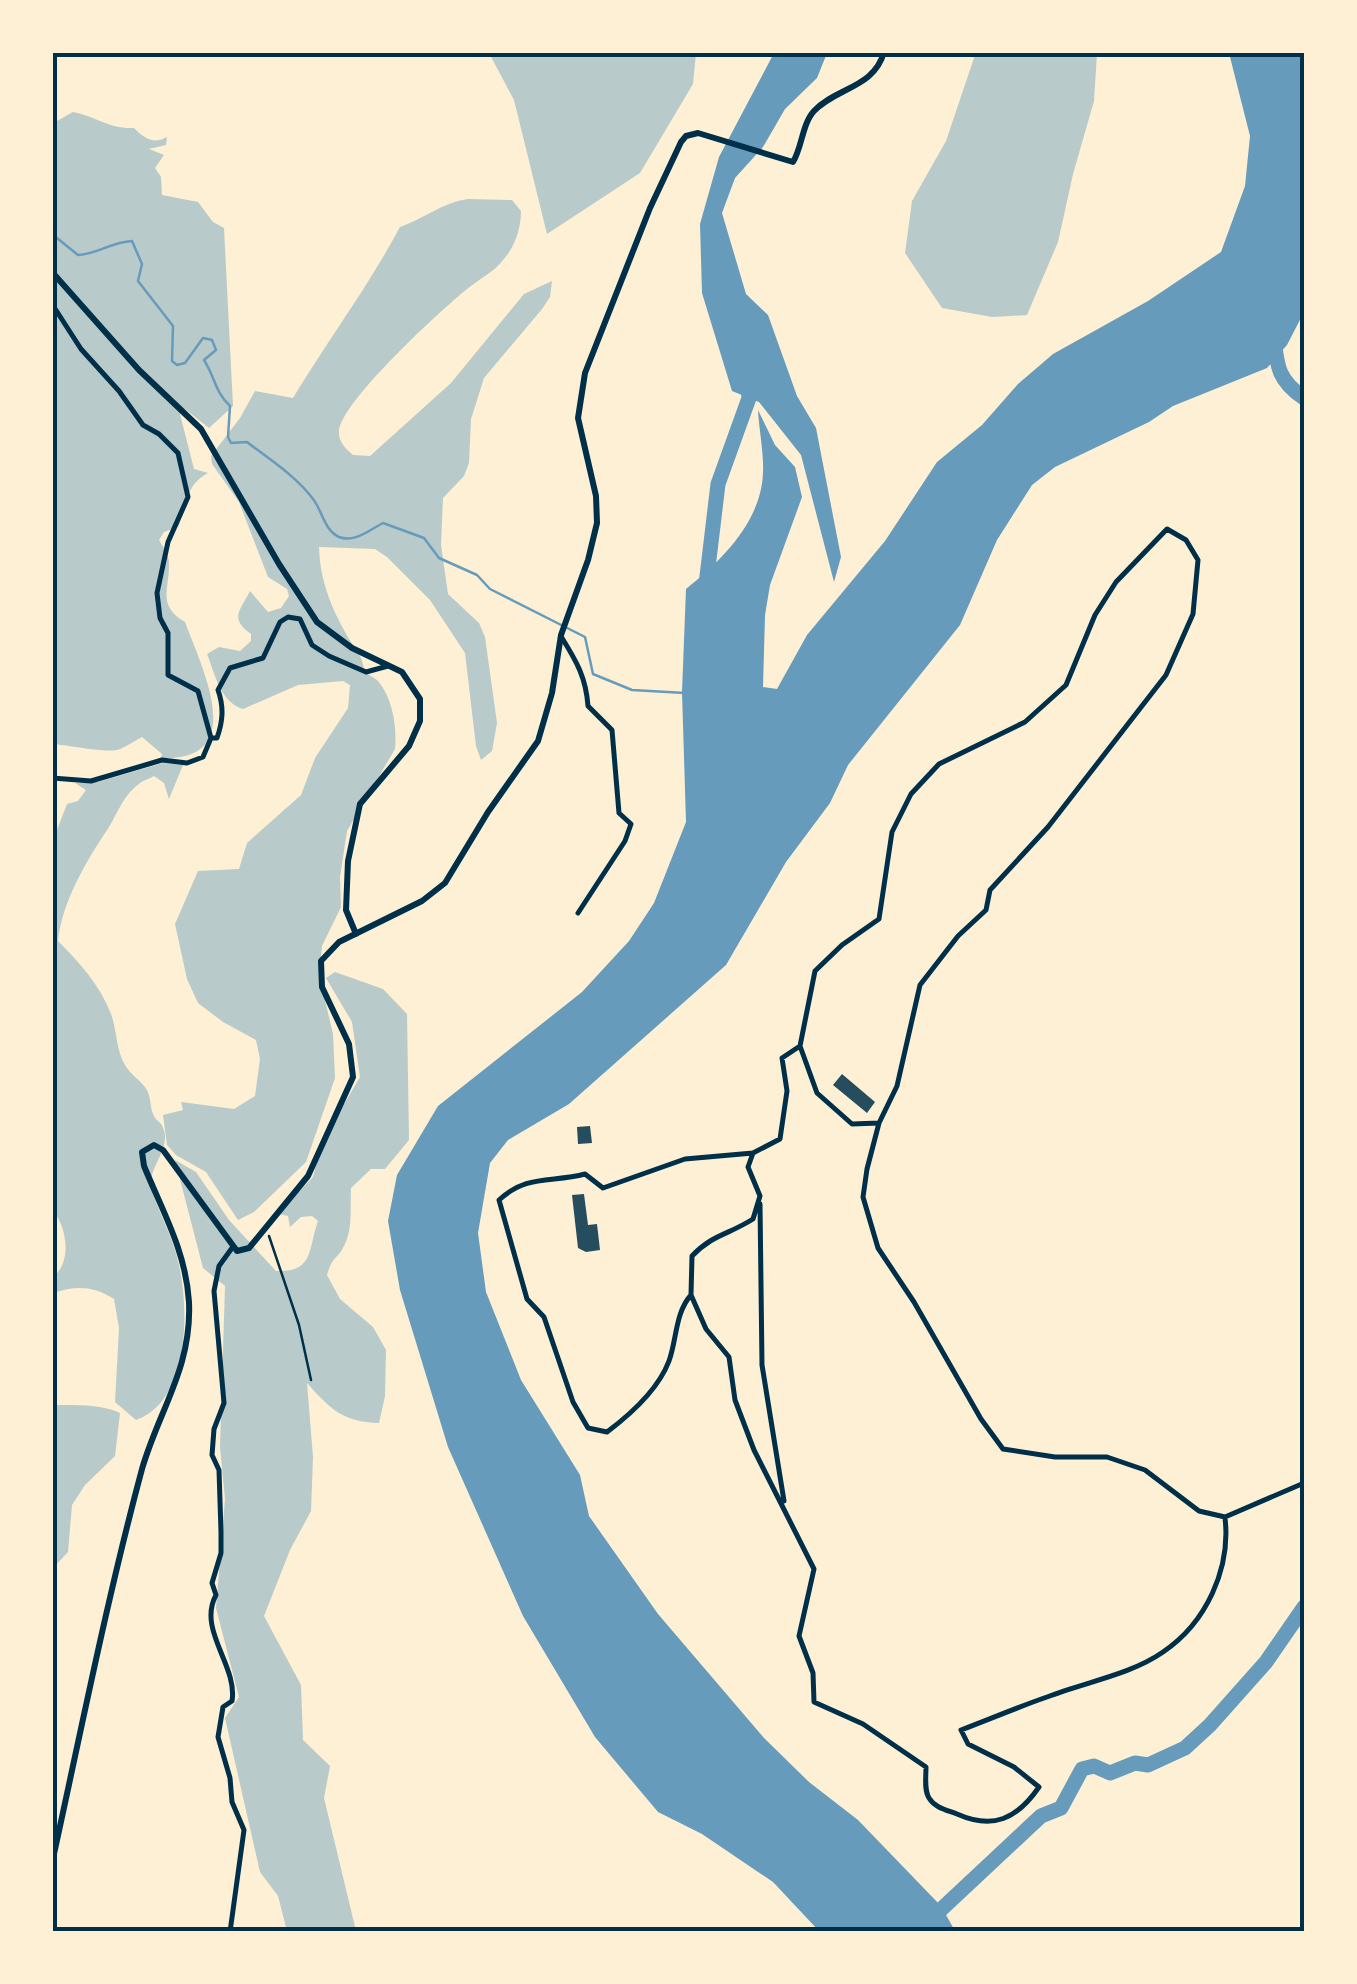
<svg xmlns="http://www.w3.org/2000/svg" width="1357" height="1984" viewBox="0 0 1357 1984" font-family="'Fira Sans Condensed',sans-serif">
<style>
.green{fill:#b9caca}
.water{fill:#669bbc}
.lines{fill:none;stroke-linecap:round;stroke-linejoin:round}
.stream{stroke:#669bbc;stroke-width:2.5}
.river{stroke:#669bbc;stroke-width:15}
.building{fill:#264d5e}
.path{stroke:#003049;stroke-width:2.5}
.minor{stroke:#003049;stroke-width:5}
.secondary{stroke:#003049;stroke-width:6}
.neatline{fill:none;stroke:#003049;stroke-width:4}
</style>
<rect width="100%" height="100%" fill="#fdf0d5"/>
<path class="green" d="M976,52L1097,53L1094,101L1073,174L1058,242L1027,315L992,317L942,308L905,253L912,201L946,141Z
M489,53H696L693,84L640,173L547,234L514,100Z
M73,112C98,117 108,129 134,128C144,138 153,145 167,137L166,145L149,149L164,155L155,168L161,177L162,195L198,202L213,222L224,228L233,406L209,428L185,409L180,414L194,469L208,473C185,485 187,505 178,527L164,532L159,540C163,547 169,555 169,563C170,588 156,605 185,622C202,668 250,762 161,758L162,754L142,737C134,741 127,746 120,749C109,754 68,745 53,744L52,128L57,121Z
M468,199L512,200L521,211C521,228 515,247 503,260C494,272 479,279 467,289C440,311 344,399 339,430C338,442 345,448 353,455L370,456L451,383L524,294L552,281L550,297L542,309L484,378L471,419L469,463L464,476L443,498L441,545L448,594L479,623L485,637L497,723L492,751L481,760L476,746L465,653L430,600L387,557L375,549L319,547C320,588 338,623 360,656C363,661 363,667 365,671C368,675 375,678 378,681C393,699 397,727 395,749L347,831L340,877L341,907L322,946L319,975L333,1034L335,1078L306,1162L254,1212L238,1220L206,1172L176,1155L167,1145L163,1115L183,1110L181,1102L234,1109L255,1096L260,1059L256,1040L223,1022L198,1003L187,979L175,924L198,871L239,869L247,843L301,795L315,758L348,708L350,685L343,681L298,685L243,709C220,702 215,674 207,654L219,647L240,651L251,641V634C229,618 240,611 250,591L268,612L281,608L289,596L287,589L268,577L239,502L212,464L211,456L240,418L255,391L293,398C328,340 368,287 400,227C423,219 444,202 468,199Z
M163,763L183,765L169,799L164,783L154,776C149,779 144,780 140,783C124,794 118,812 109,827C87,860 62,901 58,941C79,962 100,985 111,1014C117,1030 116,1050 125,1065C130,1074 139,1079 145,1087C152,1096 149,1107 154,1116C157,1122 161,1121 163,1128C172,1148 148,1168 151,1186C157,1210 171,1233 177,1257C190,1305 191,1401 136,1420L115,1402L119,1328L114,1299C92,1285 75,1286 53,1293L52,1278C73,1262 67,1227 52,1209L53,840L67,804L78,801L86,790L75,783L98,782Z
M335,972L383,989L407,1014L409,1140L385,1169H371L351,1188C350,1207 353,1229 344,1246C337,1260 333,1255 327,1275L340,1299L373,1327L386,1350L385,1396L379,1423C343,1422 330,1409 307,1383L313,1457L311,1511L290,1550L264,1616L301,1685L303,1740L330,1766L324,1798L356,1931H287L278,1896L260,1872L225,1718L239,1697L216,1608L225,1499L220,1447L225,1286L203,1268L175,1160L196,1172L229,1220L276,1271C314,1273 308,1249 318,1221L312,1216L301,1217L290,1227L288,1216L278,1214L313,1177L322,1142L360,1077L352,1022L326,978Z
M53,1405C74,1405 102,1404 120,1413L115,1456L85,1485L72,1505L68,1552L53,1568Z"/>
<path class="water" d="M774,53H827L817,78L785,109L763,147L735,178L722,213L746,294L768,315L797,396L816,428L841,557L834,582L801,455L759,402L732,391L702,293L700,224L719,157Z
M1229,53H1304V312L1287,345L1267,368L1173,406L1149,422L1055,467L1032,485L997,540L960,625L848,765L830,803L786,862L726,965L569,1104L508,1140L490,1163L478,1233L486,1292L521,1380L580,1475L589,1516L658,1614L764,1738L809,1782L858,1820L941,1906L955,1931H819L773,1882L702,1834L658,1812L595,1737L523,1616L448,1447L400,1290L388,1221L397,1175L438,1106L582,992L629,941L654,903L686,822L682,692L686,589C722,560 761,522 763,473C764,453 759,430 758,410L775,445L795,467L802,497L770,585L765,615L763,687L777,689L807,635L885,541L937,462L982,425L1018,384L1053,354L1148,301L1221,252L1245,186L1250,136Z"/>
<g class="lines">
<path class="stream" d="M52,234L78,255C98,254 111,242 132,241L142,264L138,281L173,326L172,361L177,365L185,363L203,338L212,340L216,350L204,360C215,377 215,392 230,406L228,437L231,443L247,442C269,459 296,476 313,499C322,510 324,530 339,537C355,543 369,530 383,523L424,538L439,558L477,575L490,589L585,637L593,674L632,690L685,693"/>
<path class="river" d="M1274,338C1277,368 1279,381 1304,398
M705,593L718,484L749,398L747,378
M917,1932L1041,1816L1061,1808L1082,1769L1094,1766L1110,1773L1135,1763L1148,1765L1185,1748L1210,1725L1266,1662L1304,1607"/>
</g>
<path class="building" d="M842,1074L875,1102L867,1113L833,1085Z
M590,1126L592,1143L578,1144L577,1127Z
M584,1194L588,1225L597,1224L600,1250L586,1252L578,1248L572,1195Z"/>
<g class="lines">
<path class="path" d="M269,1236L299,1325L311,1380"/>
<path class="minor" d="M52,304L81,349L119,391L143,425L159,434L178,453L188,497L168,542L157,593L160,618L168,633V675L198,691L211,738
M562,638C577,662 586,678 588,706L612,730L619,813L631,824L625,841L578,913
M52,778L91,781L162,760L187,763L203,757L211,738H217C223,721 224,707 218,690L230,668L263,658L280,622L288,617L300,619L312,645L329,656L366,672L388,666
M879,1123L852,1124L817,1093L800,1046L815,971L842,945L879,919L892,832L911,794L939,764L1025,722L1066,685L1095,615L1116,582L1167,529L1186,540L1198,560L1193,614L1166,675L1048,827L990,890L986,910L958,936L920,985L897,1086L879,1123L867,1169L863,1197L878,1248L914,1302L981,1419L1003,1449L1055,1457H1107L1145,1470L1199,1511L1225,1517L1304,1483
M753,1153L748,1167L760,1196L753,1219C728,1235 713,1234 692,1256L691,1295L706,1329L729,1357L735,1400L754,1450L814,1569L799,1636L813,1673L814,1702L863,1724L926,1767C926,1777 924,1790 929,1798C935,1808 947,1810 957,1814C993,1830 1017,1819 1039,1787L1014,1767L968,1744L961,1730C990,1719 1018,1707 1047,1697C1085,1682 1130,1675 1163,1652C1206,1623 1231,1569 1225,1518
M760,1204L762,1365L784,1501
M691,1295C675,1313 677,1339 669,1361C658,1390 631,1414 607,1432L588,1428L573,1402L544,1317L527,1299L499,1200C527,1174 551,1183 585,1174L603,1188L685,1159L753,1153L780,1139L787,1091L782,1058L800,1046
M230,1932L244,1830L232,1802L230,1778L218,1737L223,1707L232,1701C238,1666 197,1630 216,1595L212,1583L221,1553V1532L219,1470L212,1455L214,1429L224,1403L214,1291L219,1266L232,1248"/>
<path class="secondary" d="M52,272L139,370L201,429L279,564L317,622L352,648L402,672L420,699V721L409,746L360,804L348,861L346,910L356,934
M52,1863C81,1731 107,1599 142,1469C159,1410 192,1368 189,1302C186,1252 163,1212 144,1166L142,1152L154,1145L163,1150L237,1251L249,1248L308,1176L353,1077L349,1044L322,987L321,961L339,942L422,901L445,883L488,812L538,741L552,693L561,635L588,560L597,523L596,496L578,418L585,373L650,208L681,142L686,136L698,133L793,162C802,148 802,124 814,111C837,87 874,88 884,52"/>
</g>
<rect width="1357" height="1984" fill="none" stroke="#fdf0d5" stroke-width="110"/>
<rect x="55" y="55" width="1247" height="1874" class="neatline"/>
</svg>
